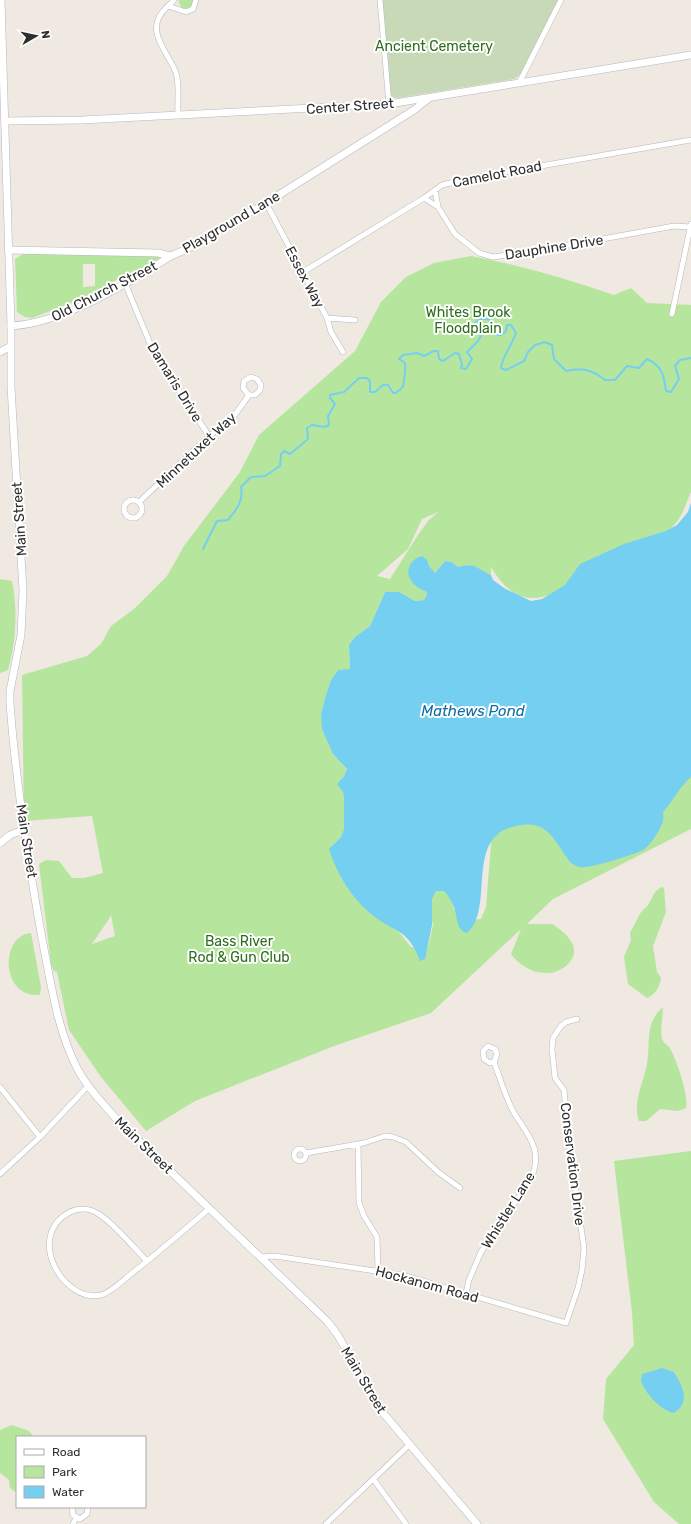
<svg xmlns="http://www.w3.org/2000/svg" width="691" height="1524" viewBox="0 0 691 1524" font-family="Rubik,sans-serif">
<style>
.green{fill:#b6e59e;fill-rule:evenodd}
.cemetery{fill:#c8d9b8}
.water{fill:#75cff0}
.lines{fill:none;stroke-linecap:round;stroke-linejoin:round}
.stream{stroke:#75cff0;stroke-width:2}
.minor-casing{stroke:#b4b7c1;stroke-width:6}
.tertiary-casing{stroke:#b4b7c1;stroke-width:8}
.secondary-casing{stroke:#b4b7c1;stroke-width:8}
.minor{stroke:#fff;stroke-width:5}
.tertiary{stroke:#fff;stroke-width:7}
.secondary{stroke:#fff;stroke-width:7}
.labels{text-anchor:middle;stroke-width:4;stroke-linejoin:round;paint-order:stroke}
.park-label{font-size:14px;fill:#2c6e1b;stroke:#fff}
.street-label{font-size:14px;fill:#2e2e2e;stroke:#fff}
.water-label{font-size:15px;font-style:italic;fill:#0d6fa3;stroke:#fff}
</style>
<rect width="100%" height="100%" fill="#efe9e1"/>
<path class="green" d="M178,0H194L193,5L186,9L181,7Z
M32,253L156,255L160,258L124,278L122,277L81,299L32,318L25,317L17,312L15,259L23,254ZM83,264H95V286L83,287Z
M471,256C520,265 567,279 614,295L631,288L647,303L691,305V492C687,500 685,509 680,517C670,535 648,543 629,548C620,550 609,551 600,555C588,560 581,574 571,582C539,607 512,603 491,567V575C477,570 475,562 458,567L452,562L445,561L435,573L429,566L426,591L427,594L424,600L415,601L399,592H385L370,626L355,637L349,645L350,670H338L331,680L321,714L333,754L347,769L344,776L337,784L343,792L344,798V829L341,837L332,846L335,861L342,880L362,892L386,916L411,947H428L433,925L430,912L416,884L448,890L454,909L466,921L481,919L486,907L492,831L691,771V829L553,899L527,924H552C558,928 566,933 570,940C583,957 562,974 545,973C532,973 518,964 511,954L521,929L431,1013L334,1046L195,1101L146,1131L101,1077L69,1030L57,972L54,971L51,964L39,864L46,860L59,861L72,878H84L103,873L92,816L24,821L22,675L87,656L101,644L111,626L134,609L167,576L184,546L240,472L259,435L355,351L381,302L406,277L434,263ZM438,512L428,521L418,535L390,579L377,576L408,549L422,519ZM111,915L115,936L92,944L109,919Z
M0,579L12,581C18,610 16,642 8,670L0,673Z
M661,887L664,888L666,912L653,946L657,972L661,978C659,988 656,994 647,998L628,984L624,957L631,940L630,933L641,912L648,905L655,892Z
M31,933L41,987L40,995C0,998 0,935 31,933Z
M663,1007C663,1016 659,1035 663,1041C665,1045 670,1046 671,1050C677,1062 689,1096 686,1108L678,1111L660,1109L646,1121H639C632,1102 644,1082 647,1064C651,1043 644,1023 663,1007Z
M691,1151V1524H679L654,1502L603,1419L606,1379L634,1345L632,1312L614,1161Z
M12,1425L29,1431L34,1437H17V1493L10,1488L9,1480L0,1473V1430Z"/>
<path class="cemetery" d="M382,0H558L520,75L514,79L398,98H391Z"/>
<path class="water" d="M691,503V777C680,786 673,801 663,812C663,814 664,818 663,821C661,829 650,846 643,850C633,855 594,867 584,867C582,868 575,866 573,864C570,863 567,857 565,855C551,834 544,820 516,826C463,836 496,909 467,933C455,930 458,914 453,905C451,900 448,895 444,891H436L432,899V925L425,959L420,961C408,927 393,933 370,913C350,896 337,874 329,849L341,837L344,829V798L343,792L337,784L344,776L347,769L333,754L322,729L321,714L326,695L331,680L338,670L350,669L349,645L355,637L370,626L385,592H399L415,601L424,600L427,594L426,591C407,586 400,563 422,556L427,560L429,566L435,573L445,561L452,562L458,567C476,562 477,569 491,575L493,580L504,588L531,601L542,599L565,585L580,564L624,544L666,531L677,525L688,512Z
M662,1368L674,1372C683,1387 691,1402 674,1413C661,1411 645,1393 641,1381L642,1374Z"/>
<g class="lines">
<path class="stream" d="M203,549L217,521L228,520C236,510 244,501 241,487L251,477L265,476L280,466L281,454L284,451L290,454L308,439L307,428L312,425L325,427L329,425L328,416L335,404L330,398V395L344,392L359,378H367L370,381V392H375L383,385H388L393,393H396C398,391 402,389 403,386C404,383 406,366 405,363L399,359L403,355L417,353L424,356L434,351H438L439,359L443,361L455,353L459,354L462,364L461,368L466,369L472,359L467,352L478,341L481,336L474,324L480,319H488L491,322V330L494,334L501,335L506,331L507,325H511L516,333C512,345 502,357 501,368L506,370L524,361L528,352L535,345L545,342L552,345L554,359L566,371C584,368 591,369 605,380H615L627,366L639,368L647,359C662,366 664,375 666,391L671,392L679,379L675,366L680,360L691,358"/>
<g class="minor-casing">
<path id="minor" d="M174,0L168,6L186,12L193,9L196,0
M380,0L389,104
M168,6C141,30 169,52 176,73C180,85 177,101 178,114
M519,83L561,0
M435,190L438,207L455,234L479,253L493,257L547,249L674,226L691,227
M424,198L438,207
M266,203L327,318L331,332L343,352
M303,272L424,198L442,185L471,178L691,140
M125,283L154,353L209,436
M672,314L691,224
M327,318L355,320
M124 509a9 9 0 1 1 18 0a9 9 0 1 1-18 0Z
M139,502L209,436L232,419L249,395L243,388L244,381L251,377L257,379L261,385L260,390L255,395H249
M0,1087L40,1137
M358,1144L359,1203L364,1216L377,1237L378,1270
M294 1155a6 6 0 1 1 12 0a6 6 0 1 1-12 0Z
M306,1153L364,1143L385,1136L393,1137L406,1142L438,1172L460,1188
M0,1174L40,1137L88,1086
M262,1257L275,1256L402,1275L566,1323L578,1288L582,1270L584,1248L570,1151L564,1090L555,1078L552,1049L553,1038L561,1026L566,1022L577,1019
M147,1261C134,1248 112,1221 97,1213C89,1208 78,1208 70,1212C24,1236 64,1304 101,1295C112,1292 122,1281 131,1274C158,1253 184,1230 210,1208
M466,1293L469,1280L481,1252L531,1179C544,1148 527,1135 513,1111C505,1096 500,1078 494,1062L497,1054L495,1049L488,1046L483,1051L484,1059L490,1063L494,1062
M374,1480L406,1524
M72,1507L73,1515L80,1519L87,1514L88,1507
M73,1524L76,1518
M326,1524L409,1445"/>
</g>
<g class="tertiary-casing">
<path id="tertiary" d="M5,121L82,120L389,104L691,55
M8,250L158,253L171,256L187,249L266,203L414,110L428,99
M11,326C64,323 126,284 171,256
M0,843L10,835L25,829"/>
</g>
<g class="secondary-casing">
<path id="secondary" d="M1,0L11,326V387L23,590L21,635L10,691V703C16,785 29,868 44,949C52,989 58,1031 77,1068C87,1088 104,1104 118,1121L327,1321L337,1334L384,1414L477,1524
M0,352L11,346"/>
</g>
<use href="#minor" class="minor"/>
<use href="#tertiary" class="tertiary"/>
<use href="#secondary" class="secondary"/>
</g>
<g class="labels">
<g class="park-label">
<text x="434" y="51">Ancient Cemetery</text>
<text x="468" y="317">Whites Brook<tspan x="468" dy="16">Floodplain</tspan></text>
<text x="239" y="946">Bass River<tspan x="239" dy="16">Rod &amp; Gun Club</tspan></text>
</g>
<g class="street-label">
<text transform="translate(350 106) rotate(-4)" y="5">Center Street</text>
<text transform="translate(497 174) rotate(-11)" y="5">Camelot Road</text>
<text transform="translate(231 222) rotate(-30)" y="5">Playground Lane</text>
<text transform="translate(554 247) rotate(-9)" y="5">Dauphine Drive</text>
<text transform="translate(305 277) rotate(62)" y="5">Essex Way</text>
<text transform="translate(104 291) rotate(-27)" y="5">Old Church Street</text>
<text transform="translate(175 382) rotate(58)" y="5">Damaris Drive</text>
<text transform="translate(196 450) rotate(-43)" y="5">Minnetuxet Way</text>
<text transform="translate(19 519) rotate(-94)" y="5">Main Street</text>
<text transform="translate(27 841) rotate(81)" y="5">Main Street</text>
<text transform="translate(144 1145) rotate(44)" y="5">Main Street</text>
<text transform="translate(573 1164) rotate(83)" y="5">Conservation Drive</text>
<text transform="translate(508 1210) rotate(-58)" y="5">Whistler Lane</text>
<text transform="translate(427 1284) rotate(15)" y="5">Hockanom Road</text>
<text transform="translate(364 1380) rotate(59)" y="5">Main Street</text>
</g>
<g class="water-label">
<text x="473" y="716">Mathews Pond</text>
</g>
</g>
<rect x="16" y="1436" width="130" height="72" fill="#ffffff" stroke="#ababab"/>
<rect x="24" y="1449" width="20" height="6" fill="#ffffff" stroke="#ababab"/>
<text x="52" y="1456" font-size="12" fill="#2e2e2e">Road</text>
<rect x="24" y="1466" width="20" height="12" fill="#b6e59e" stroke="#ababab"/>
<text x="52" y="1476" font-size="12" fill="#2e2e2e">Park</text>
<rect x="24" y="1486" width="20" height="12" fill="#75cff0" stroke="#ababab"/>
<text x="52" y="1496" font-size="12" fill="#2e2e2e">Water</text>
<g transform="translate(36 36) rotate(81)" stroke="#ffffff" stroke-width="3" paint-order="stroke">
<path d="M0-3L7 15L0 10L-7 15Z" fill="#2e2e2e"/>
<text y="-6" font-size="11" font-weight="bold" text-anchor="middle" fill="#2e2e2e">N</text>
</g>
</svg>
